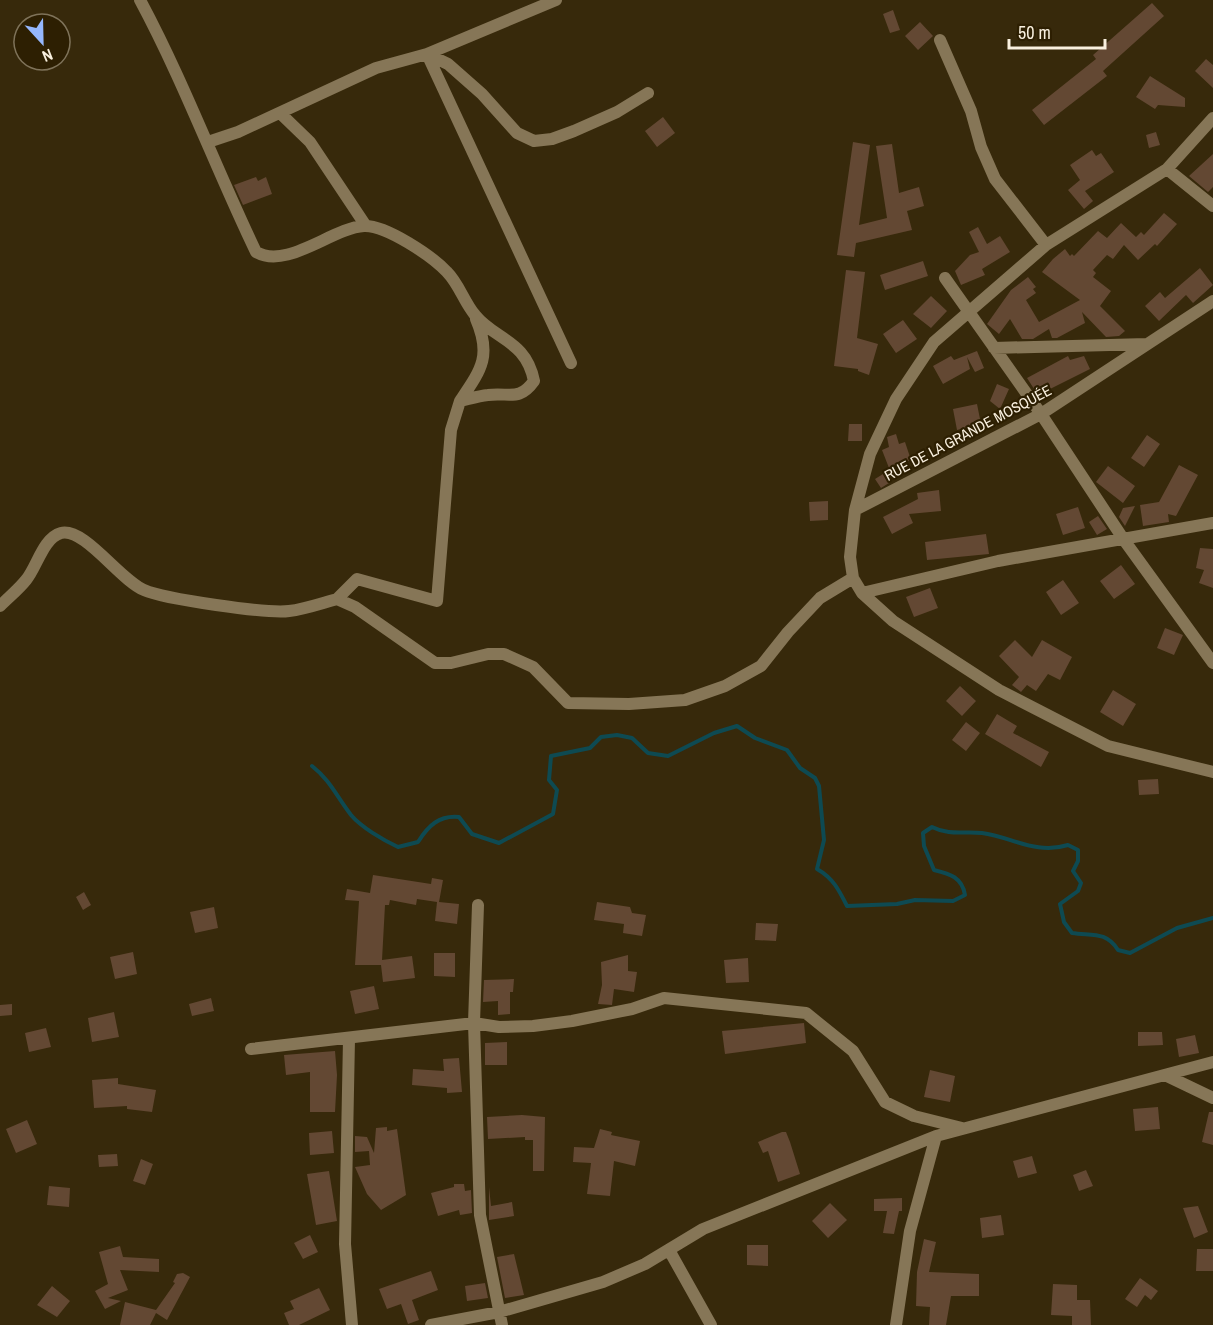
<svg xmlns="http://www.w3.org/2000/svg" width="1213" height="1325" viewBox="0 0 1213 1325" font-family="'Archivo Narrow',sans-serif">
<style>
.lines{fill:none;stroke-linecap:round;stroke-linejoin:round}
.stream{stroke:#0e4a52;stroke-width:4}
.building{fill:#634833}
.street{stroke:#867657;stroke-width:12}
.labels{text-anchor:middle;stroke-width:4.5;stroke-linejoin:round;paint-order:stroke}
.street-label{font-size:15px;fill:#f9f0df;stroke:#2d1f02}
</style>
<rect width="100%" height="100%" fill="#37290b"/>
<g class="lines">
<path class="stream" d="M312,766C330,780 337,797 351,815C361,827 383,840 398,847L418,842C428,826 439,815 459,817L472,834L499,843L553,814L557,790L549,780L551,756L590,748L601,737L617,735L632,738L648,753L668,756L714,733L737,726L755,738L787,750L800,768L815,778L819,786L824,840L817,869C833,878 839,890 847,906L897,904L915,900L953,901L965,895C962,877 950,874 934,870L924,846L923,833L932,827C950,836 963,831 982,833C1012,837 1036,855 1068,845L1078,850V861L1073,871L1081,883L1078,891L1060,904L1064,922L1072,933C1092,936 1106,931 1118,950L1130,953L1177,928L1213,918"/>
</g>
<path class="building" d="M1152,3L1164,16L1103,71L1107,76L1044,125L1032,110L1096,59L1093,55Z
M893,10L900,30L890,33L883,14Z
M920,22L933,36L918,50L905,36Z
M1206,59L1213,65V88L1195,71Z
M1150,76L1185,98V107L1158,105L1155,109L1136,97Z
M663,117L675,133L657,147L645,131Z
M1156,132L1160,145L1149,148L1146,135Z
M853,142L870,145L859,225L887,218L876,146L892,144L899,193L919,187L924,206L907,211L912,230L856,243L854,257L837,255Z
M1092,150L1096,156L1101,153L1114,172L1085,191L1093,201L1084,209L1068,190L1080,180L1070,165Z
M1213,154V187L1208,192L1189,176Z
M256,177L258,181L266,177L272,194L243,205L234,185Z
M1164,213L1177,224L1157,246L1155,244L1138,260L1124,245L1113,259L1107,255L1093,270L1096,273L1093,277L1111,291L1100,306L1125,331L1119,336L1106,337L1082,312L1085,323L1057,338H1052L1049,329L1033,339H1022L1010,319L999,334L987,324L1011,290L1028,277L1036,287L1033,289L1036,293L1026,300L1039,322L1080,300L1042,272L1053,259L1065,249L1070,256L1072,254L1074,256L1098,231L1107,238L1121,223L1136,237L1141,232L1144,235Z
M978,227L987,244L1000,236L1010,252L982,269L985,275L961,285L955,271L970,255L979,252L969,232Z
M923,261L928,276L885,290L880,275Z
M1200,268L1213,285L1193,303L1186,295L1159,321L1145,306L1160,292L1165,298Z
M846,270L865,272L857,338L878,344L869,375L858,371V369L834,366Z
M931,296L947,311L931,328L913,314Z
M903,320L917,339L896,353L883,334Z
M977,351L984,368L975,372L967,357L970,369L943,384L933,366L951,356L954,360Z
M1068,356L1070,360L1084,356L1090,369L1038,395L1027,378Z
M997,384L1009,389L1000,409L990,401Z
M977,404L981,424L957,430L953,409Z
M849,424H862V441H848Z
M896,434L899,444L905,442L911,460L889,468L882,450L889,447L887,437Z
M1147,435L1160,444L1144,467L1131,458Z
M1179,465L1198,475L1176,516L1168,514L1169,522L1143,526L1140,505L1159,502Z
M1108,466L1135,486L1123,503L1096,482Z
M883,474L889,483L881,488L875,479Z
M939,490L941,511L909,514L913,523L892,534L883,517L918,499L917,493Z
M828,501V520L810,521L809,502Z
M1135,506L1125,526L1119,517L1123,508Z
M1078,507L1085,528L1063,535L1056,514Z
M1098,516L1107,529L1097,535L1089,522Z
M986,534L989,554L927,560L925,542Z
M1200,548L1213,549V588L1199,583L1204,570L1196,568Z
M1121,565L1135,584L1114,599L1100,581Z
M1063,580L1079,603L1061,615L1046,592Z
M930,588L938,608L914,617L906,597Z
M1165,628L1183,635L1174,655L1157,648Z
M1015,640L1032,657L1042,640L1072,657L1060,680L1048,674L1036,691L1027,685L1021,692L1012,685L1019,677L999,656Z
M960,686L976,701L962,716L946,701Z
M1113,690L1136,704L1123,726L1100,712Z
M997,714L1017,726L1013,733L1049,752L1041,767L985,734Z
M966,722L980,733L966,751L952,740Z
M1158,779L1159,794L1139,795L1138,780Z
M373,875L431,884L432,878L443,880L439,902L459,904L457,924L435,921L437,902L417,899L416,905L390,900L389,905H385L382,960L412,956L415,978L383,982L381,965H355L359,901L345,900L347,889L370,893Z
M84,892L91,905L83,910L76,897Z
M597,902L630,907L632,913L646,915L642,936L623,933L624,924L594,920Z
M214,907L218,928L195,933L190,912Z
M756,923L778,924L776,941L755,940Z
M133,952L137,974L115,979L110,957Z
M434,953H455V977L434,976Z
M628,955V971L637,972L634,992L614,989L612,1005L598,1004L602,985L601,962Z
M748,958L749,982L726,983L724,960Z
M514,979L513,992H510V1014L498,1015V1001L483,1002L484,980Z
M374,986L379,1009L355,1014L350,991Z
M211,998L214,1011L192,1016L189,1004Z
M12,1004V1015L0,1016V1005Z
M114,1012L119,1037L92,1042L88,1018Z
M804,1023L806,1043L725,1054L722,1031Z
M46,1028L51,1047L29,1052L25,1033Z
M1138,1032H1162L1163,1045L1138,1046Z
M1195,1035L1199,1053L1179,1057L1176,1039Z
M507,1042V1065H485V1043Z
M335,1051L337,1075L335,1112H310V1072L286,1075L284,1055Z
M459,1058L462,1092L447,1093V1088L412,1085L413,1069L444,1071L443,1059Z
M930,1070L955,1076L950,1102L924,1097Z
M118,1078V1084L156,1090L152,1112L127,1109V1106L94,1108L92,1080Z
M1158,1107L1160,1129L1135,1131L1133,1109Z
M1209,1112H1213V1145L1202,1142Z
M522,1115L545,1117L544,1171H533V1140H525V1137L488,1139L487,1117Z
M27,1120L37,1144L16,1153L6,1129Z
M387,1127V1131L397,1129L406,1195L381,1210L367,1194L355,1167L370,1165L369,1151L355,1152V1136L367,1137L374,1153L376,1128Z
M600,1129L612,1132L611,1135L640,1141L635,1166L614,1161L610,1196L587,1194L591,1163L573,1162L574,1147L594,1148Z
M332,1131L334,1153L310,1155L309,1133Z
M782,1132H786L790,1142L800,1174L778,1182L768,1151L763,1153L758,1142Z
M117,1154L118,1166L99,1167L98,1155Z
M1032,1156L1037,1173L1018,1178L1013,1161Z
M141,1159L153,1164L145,1185L133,1181Z
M1086,1170L1093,1186L1079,1191L1073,1175Z
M329,1171L337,1221L316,1225L307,1174Z
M454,1184H464L465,1191L471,1190L472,1213L460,1215L459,1210L438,1216L431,1193L454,1187Z
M49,1186L70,1188L69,1207L47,1205Z
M489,1187L491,1206L512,1202L514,1216L489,1220Z
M902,1198V1211H899L894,1234L883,1233L887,1211H874V1199Z
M830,1203L847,1220L828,1238L812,1221Z
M1198,1206L1208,1232L1194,1238L1183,1208Z
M1001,1215L1004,1235L982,1238L980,1218Z
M310,1235L318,1252L303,1259L294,1243Z
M924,1239L936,1242L929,1272L979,1274V1296H951L946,1325H929L930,1307L916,1306L917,1272Z
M747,1245H768V1266L747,1265Z
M120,1246L123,1257L159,1259V1272L120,1270L128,1290L108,1298L121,1301L105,1309L95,1291L108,1284L99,1252Z
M1197,1249H1213V1271H1196Z
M514,1254L524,1295L505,1298L497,1257Z
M431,1271L438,1290L412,1300L419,1320L408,1324L401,1304L387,1309L379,1289Z
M183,1273L190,1277L167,1320L156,1313L150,1325H120L125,1302L156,1310L175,1283L173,1282L177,1274Z
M1140,1278L1158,1291L1151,1300L1145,1295L1137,1307L1125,1299Z
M485,1283L488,1298L467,1301L465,1286Z
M1053,1284L1077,1285V1300H1090L1091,1325H1072V1316L1051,1315Z
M52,1286L70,1301L57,1317L37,1305Z
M319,1288L330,1310L299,1325H289L284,1313L294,1309L290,1301Z"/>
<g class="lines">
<path class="street" d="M140,0C184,82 216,169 256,252C287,270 332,228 364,226C386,225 432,256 447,272C459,284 464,302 475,315C495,340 526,340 534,381C519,402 509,392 488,395C478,396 469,399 460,401L451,430L437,601L357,579L337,599L355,607L435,663H451L488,654H504L533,667L568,703L629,704L685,700L725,686L761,666L788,632L820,598L853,578
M556,0L427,54L571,363
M940,40L971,111L981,147L995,179L1046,245
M280,113L310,142L366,226
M1213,118L1167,169L1046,245L934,342L896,399L870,454L855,510L850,557L853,578L862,593L893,621L999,690L1108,746L1213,772
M208,142L238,132L376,68L427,54L448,64L482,94L517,133L534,141L552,139L574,131L617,112L648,93
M1167,169L1213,206
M945,278L1041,414L1124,540L1213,663
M994,348L1147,344
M460,401C481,370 492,356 476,319
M855,510L1041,414L1213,301
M862,593L998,561L1213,523
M0,606C9,597 19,589 26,580C37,567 43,538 61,533C84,527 120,580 144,590C164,599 268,614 289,611C305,609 322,603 337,599
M478,905L474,1023L480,1215L502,1325
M349,1039L345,1244L352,1325
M251,1049L474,1023L499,1027L533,1026L572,1021L632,1009L664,998L806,1013L853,1051L885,1102L914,1116L962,1128
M1165,1075L1213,1098
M669,1250L711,1325
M431,1325L499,1312L603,1282L645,1264L703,1229L936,1136L1213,1062
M896,1325L910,1231L936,1136"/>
</g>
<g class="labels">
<g class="street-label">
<text transform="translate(968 433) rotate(-28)" y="5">RUE DE LA GRANDE MOSQUÉE</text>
</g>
</g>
<g transform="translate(42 42) rotate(158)"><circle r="28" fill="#2d1f02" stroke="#7f735a" stroke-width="1.5"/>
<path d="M0-4.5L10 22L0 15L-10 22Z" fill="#95b7fd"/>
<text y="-9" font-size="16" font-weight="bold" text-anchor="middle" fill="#f9f0df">N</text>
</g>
<path d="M1009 39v9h96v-9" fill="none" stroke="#f9f0df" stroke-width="3"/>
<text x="1018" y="39" font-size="18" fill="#f9f0df" stroke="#2d1f02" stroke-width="4.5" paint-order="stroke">50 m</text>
</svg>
